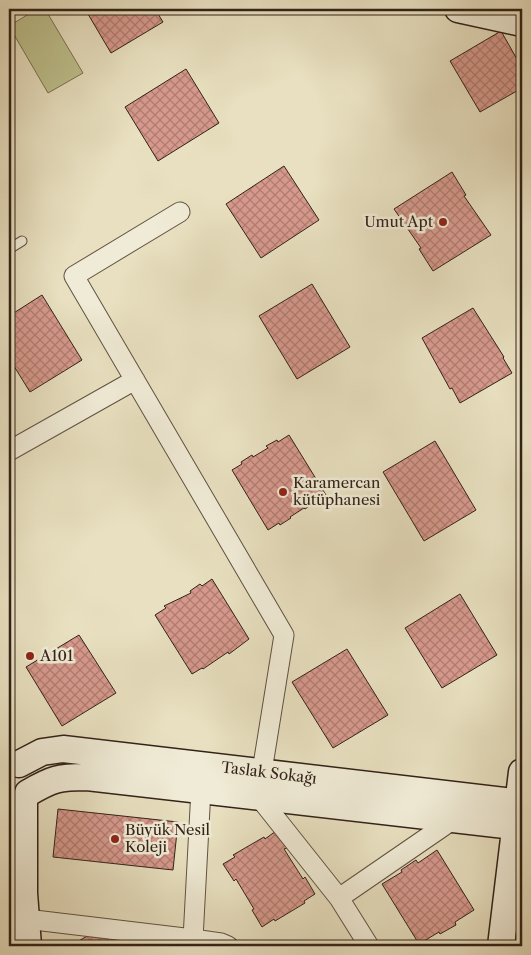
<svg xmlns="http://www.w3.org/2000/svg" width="531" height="955" viewBox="0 0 531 955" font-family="'Libre Caslon Text',serif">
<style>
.garden{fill:#bdc08d;stroke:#787152}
.building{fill:url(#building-cross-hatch);stroke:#322218}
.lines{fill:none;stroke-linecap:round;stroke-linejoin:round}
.lane-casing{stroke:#605242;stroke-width:11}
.street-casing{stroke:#605242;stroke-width:21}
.secondary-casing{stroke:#322218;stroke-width:29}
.lane{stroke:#f0ebd6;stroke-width:9}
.street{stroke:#f0ebd6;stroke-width:19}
.secondary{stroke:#f0ebd6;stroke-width:26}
.tram{stroke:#322218;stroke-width:1}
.poi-dot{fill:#8f2418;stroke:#f0ebd6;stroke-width:2}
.labels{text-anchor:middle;stroke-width:5;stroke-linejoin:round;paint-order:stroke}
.poi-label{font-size:15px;fill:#322218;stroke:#f0ebd6;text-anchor:start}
.street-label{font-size:15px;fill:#322218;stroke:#f0ebd6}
</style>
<defs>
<pattern id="building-cross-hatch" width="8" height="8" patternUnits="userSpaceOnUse" patternTransform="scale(1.25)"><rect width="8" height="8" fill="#d7998d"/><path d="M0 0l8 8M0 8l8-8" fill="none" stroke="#af7c72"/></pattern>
</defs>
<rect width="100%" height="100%" fill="#e8e0c0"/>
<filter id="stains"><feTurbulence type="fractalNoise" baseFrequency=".004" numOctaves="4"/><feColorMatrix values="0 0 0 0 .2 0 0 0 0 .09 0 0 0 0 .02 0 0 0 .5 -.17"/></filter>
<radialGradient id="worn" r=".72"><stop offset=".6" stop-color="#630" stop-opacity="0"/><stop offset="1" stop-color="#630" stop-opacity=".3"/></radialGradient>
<path class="garden" d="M37,9H45L83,73L48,93L9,26Z"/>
<path class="building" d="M85,9H155L163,22L111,53Z
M501,31L522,68V88L480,112L450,61Z
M186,69L219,123L158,161L125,107Z
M284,166L319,220L261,258L226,204Z
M452,172L466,195L464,196L491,235L433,271L419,249L421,248L394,209Z
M312,284L350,347L297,379L259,316Z
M42,295L82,360L30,392L9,358V316Z
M473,308L504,357L503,358L512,373L460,403L452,388L450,389L422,338Z
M289,435L326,495L305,509L304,508L290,517L291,518L280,525L279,523L268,530L232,470L242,464L241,462L252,455L253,457L268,448L266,446L277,440L278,442Z
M435,441L476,510L424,541L383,472Z
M212,579L249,639L229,654L228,652L203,669L202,668L192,674L155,615L166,608L164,606L191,593L190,591L200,584L202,586Z
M460,594L497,655L442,688L405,628Z
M79,635L116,693L62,726L26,667Z
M347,649L388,715L333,748L292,682Z
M58,809L178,822L173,870L53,857Z
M276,831L287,848L284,849L303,879L305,877L315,894L304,901L305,903L275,921L274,919L262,927L252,910L254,909L236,879L234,881L223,864L235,857L233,855L264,837L265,839Z
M437,850L474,910L455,922L456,925L440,934L439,932L419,944L382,884L402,872L401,870L416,860L418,863Z
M101,929L112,946H70L89,935L90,937Z"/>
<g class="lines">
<g class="lane-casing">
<path id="lane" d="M9,249L22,241"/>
</g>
<g class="street-casing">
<path id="street" d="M180,212L74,276L284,635L258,796L339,898L369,946
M9,451L135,380
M339,898L454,819
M26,919L193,939L221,943L228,946
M193,939L201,789"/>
</g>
<g class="secondary-casing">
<path id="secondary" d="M458,9L522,23
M19,764L42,752L63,749L522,803
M28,793C52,779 58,777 87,777L522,827
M24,800V893L28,946
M501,946L522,772"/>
</g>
<use href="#lane" class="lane"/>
<use href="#street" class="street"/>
<use href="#secondary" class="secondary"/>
<path class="tram" d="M515,946L522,881"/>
</g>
<g class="poi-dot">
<circle cx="443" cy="222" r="5"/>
<circle cx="283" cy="492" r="5"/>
<circle cx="30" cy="656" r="5"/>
<circle cx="115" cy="839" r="5"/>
</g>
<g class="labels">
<g class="poi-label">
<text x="433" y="227" text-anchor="end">Umut Apt</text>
<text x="293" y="488">Karamercan<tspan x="293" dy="17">kütüphanesi</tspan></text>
<text x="40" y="661">A101</text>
<text x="125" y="835">Büyük Nesil<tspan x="125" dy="17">Koleji</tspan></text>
</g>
<g class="street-label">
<text transform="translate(269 773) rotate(7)" y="5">Taslak Sokağı</text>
</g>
</g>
<rect width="531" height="955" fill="none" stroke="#e8e0c0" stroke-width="30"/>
<rect x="10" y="10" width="511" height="935" fill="none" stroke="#322218" stroke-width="2.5"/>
<rect x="15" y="15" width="501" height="925" fill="none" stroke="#322218"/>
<rect width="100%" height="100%" filter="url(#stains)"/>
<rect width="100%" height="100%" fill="url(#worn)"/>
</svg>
